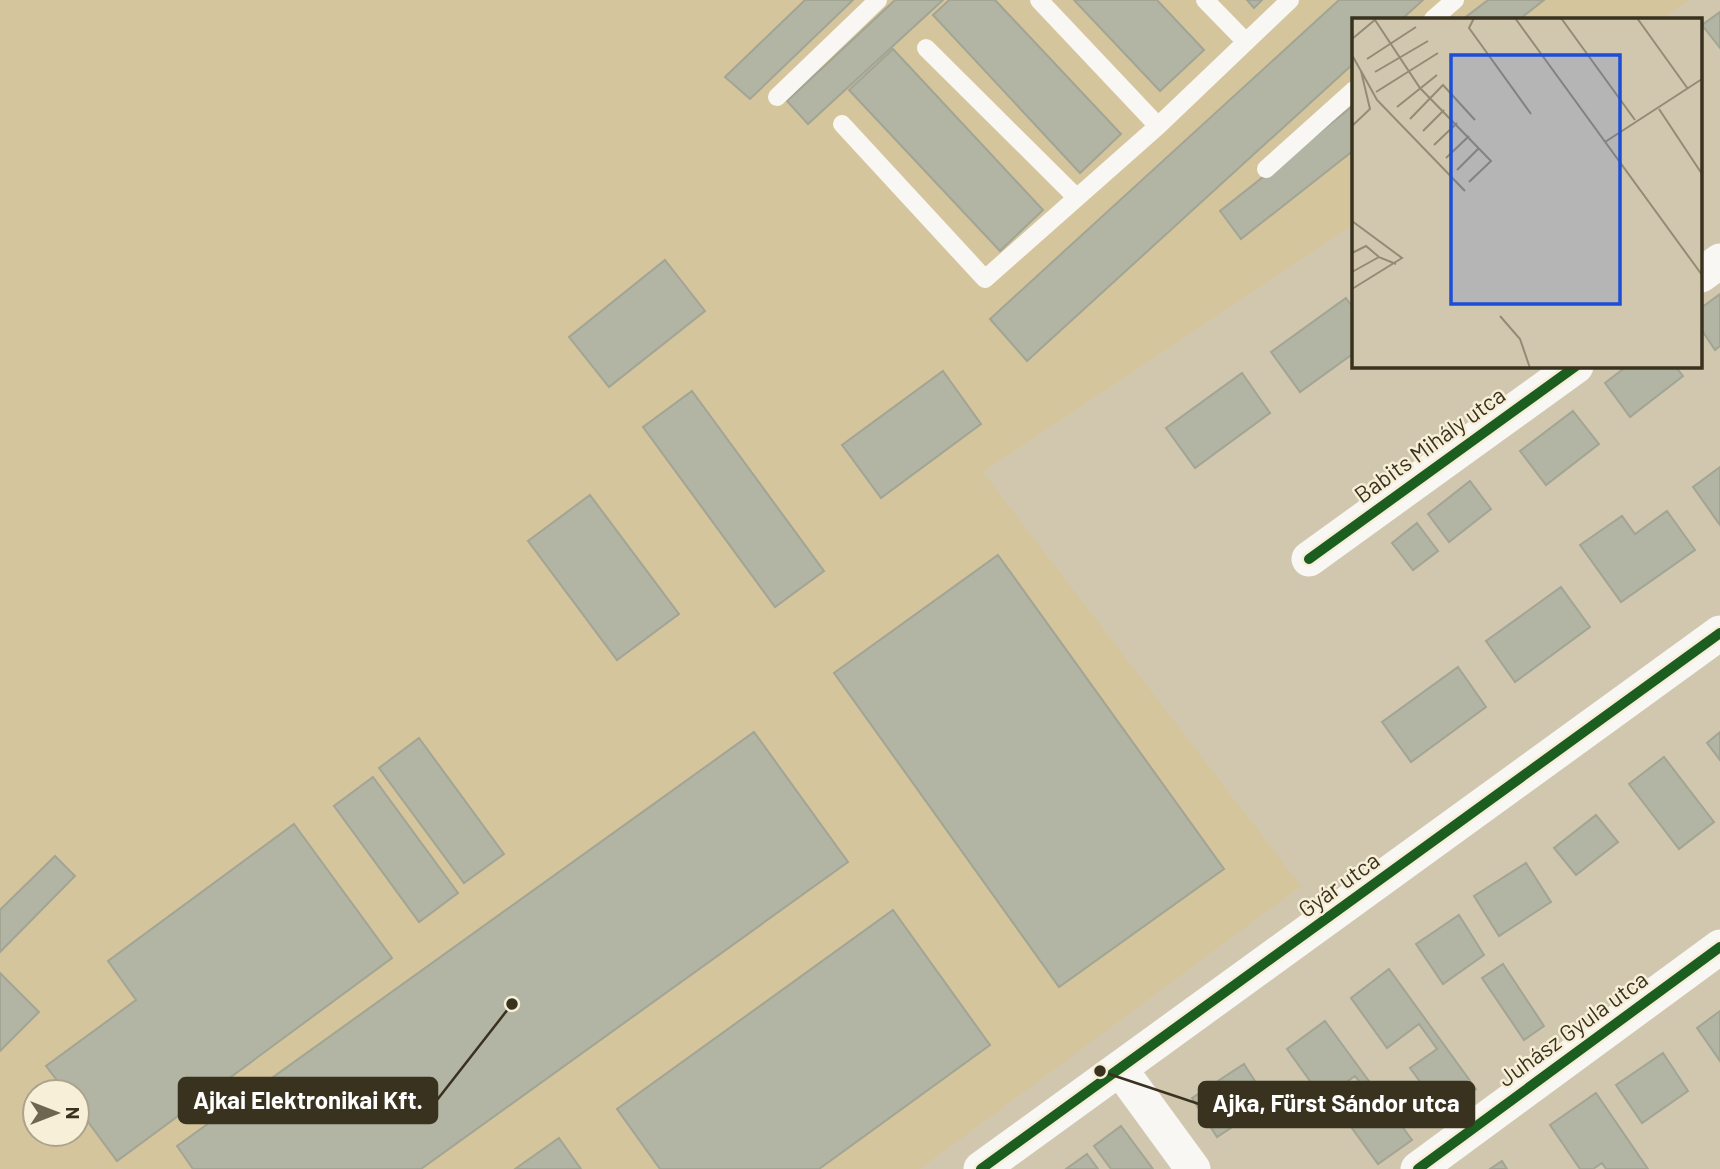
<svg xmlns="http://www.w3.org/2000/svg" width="1720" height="1169" viewBox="0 0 1720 1169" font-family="Barlow,sans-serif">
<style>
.built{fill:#d5c59d;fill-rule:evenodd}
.building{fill:#b2b5a4;stroke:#a2a494;stroke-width:2}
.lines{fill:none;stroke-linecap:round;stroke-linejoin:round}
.lane{stroke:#f8f7f3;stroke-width:18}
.street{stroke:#f8f7f3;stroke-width:35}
.cycleway-casing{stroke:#f8efd8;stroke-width:15}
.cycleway{stroke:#1b5e20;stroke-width:10}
.labels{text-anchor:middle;stroke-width:5;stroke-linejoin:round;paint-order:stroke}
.street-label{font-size:23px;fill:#39321f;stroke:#f8efd8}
.inset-road{fill:none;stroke:#948b75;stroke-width:2}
.view{fill:#1d4ed8;fill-opacity:0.15;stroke:#1d4ed8;stroke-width:3.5}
.inset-edge{fill:none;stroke:#39321f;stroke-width:3.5}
.leader{fill:none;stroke:#39321f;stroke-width:2.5}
.callout-dot{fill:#39321f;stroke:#f8efd8;stroke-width:2.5}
.callout{fill:#39321f;stroke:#39321f;stroke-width:2.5}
.callout-label{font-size:24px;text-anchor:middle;font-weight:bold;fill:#fff}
</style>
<rect width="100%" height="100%" fill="#d1c7af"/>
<path class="built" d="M0,0H1690L1661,19H1354V224L983,472L1301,886L920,1169H122L120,1166L116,1169H0ZM35,1092H77V1134H35Z"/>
<path class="building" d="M805,0H853L750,99L725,77Z
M895,0H943L808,124L787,101Z
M949,0H995L1121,134L1080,173L933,15Z
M1074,0H1157L1204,50L1160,91Z
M1247,0H1262L1254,8Z
M1339,0H1423L1402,19H1354V63L1027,361L990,319Z
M1488,0H1544L1520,19H1463Z
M1720,12V48L1702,25Z
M893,49L1043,210L1000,251L849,90Z
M1354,105V150L1241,239L1220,211Z
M665,260L705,311L609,387L569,337Z
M1720,294V346L1715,350L1701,329V308Z
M1346,298L1354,309V353L1300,392L1271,352Z
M1627,366H1675L1683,376L1630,417L1605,383Z
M943,371L981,424L881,498L842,445Z
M1242,373L1270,413L1195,468L1166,428Z
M692,391L824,571L775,607L643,427Z
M1573,411L1599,444L1546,485L1520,451Z
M1720,467V525L1693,487Z
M1470,481L1491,509L1449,542L1428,514Z
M590,495L679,614L617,660L528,541Z
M1667,511L1695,550L1621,602L1580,545L1622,516L1635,534Z
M1417,523L1438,551L1413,570L1392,543Z
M998,555L1224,869L1059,987L834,673Z
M1561,587L1590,627L1515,682L1486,641Z
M1458,667L1486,707L1411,762L1382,722Z
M754,732L848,862L421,1169H193L177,1146Z
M1720,732V760L1707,743Z
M419,738L504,854L464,883L379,768Z
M1664,757L1714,822L1679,849L1629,784Z
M373,777L458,893L419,922L334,806Z
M1596,815L1618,842L1576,875L1554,848Z
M294,824L392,958L117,1161L77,1107V1092H66L46,1066L136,1000L108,961Z
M55,856L75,876L0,952V910Z
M1526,863L1551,902L1499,936L1474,896Z
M893,910L990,1045L819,1169H660L617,1109Z
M1459,915L1484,955L1443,984L1416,944Z
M1503,964L1544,1026L1524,1040L1482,978Z
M1389,969L1476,1089L1443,1113L1410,1068L1437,1049L1419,1024L1387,1048L1351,998Z
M0,973L39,1012L0,1051Z
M1720,1011V1061L1697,1028Z
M1325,1021L1412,1140L1378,1164L1346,1120L1373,1100L1355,1076L1323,1099L1287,1049Z
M1663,1053L1688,1091L1642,1123L1616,1085Z
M1244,1064L1269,1103L1217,1137L1192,1098Z
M1596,1093L1648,1169H1606L1602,1163L1593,1169H1580L1550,1125Z
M1121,1126L1153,1169H1111L1094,1146Z
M559,1138L581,1169H515Z
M1087,1154L1098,1169H1066Z
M1502,1161L1507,1169H1490Z"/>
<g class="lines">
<path class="lane" d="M1039,0L1158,126
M1205,0L1246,42
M1433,19L1455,0
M926,48L1076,197
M777,97L878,0
M842,124L985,279L1158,126L1290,0
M1266,169L1354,90"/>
<path class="street" d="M1701,275L1720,261
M1309,559L1576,366
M1120,1069L1193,1169
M981,1169L1720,633
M1418,1169L1720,947"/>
<g class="cycleway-casing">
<path id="cycleway" d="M1309,559L1576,366
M981,1169L1720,633
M1418,1169L1720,947"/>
</g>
<use href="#cycleway" class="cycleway"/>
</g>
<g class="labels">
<g class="street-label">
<text transform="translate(1430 445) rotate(-36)" y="8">Babits Mihály utca</text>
<text transform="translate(1339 885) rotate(-36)" y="8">Gyár utca</text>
<text transform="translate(1573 1029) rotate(-36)" y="8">Juhász Gyula utca</text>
</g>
</g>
<g transform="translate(1352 18)">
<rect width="350" height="350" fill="#d1c7af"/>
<path class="inset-road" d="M122,0L117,10L179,96M163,0L350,257M209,0L283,102M285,0L336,71M23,2L68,70L139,143L117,164M0,21L24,1M0,37L9,53L18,91L0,108M15,41L64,9M9,53L25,82L113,173M23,54L76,23M24,74L86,35M45,89L85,57M307,91L350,156M58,101L91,67L123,102M71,113L92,92M253,124L350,61M82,127L105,105M94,140L117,118M105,152L127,130M0,203L50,240L0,271M0,235L14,228L27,239M0,254L27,239L44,246M148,298L168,321L178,350"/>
<path class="view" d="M99,37H268V286H99Z"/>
<rect width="350" height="350" class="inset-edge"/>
</g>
<path class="leader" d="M512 1004L437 1100M1100 1071L1199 1104"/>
<g class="callout-dot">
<circle cx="512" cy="1004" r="7"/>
<circle cx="1100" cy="1071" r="7"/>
</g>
<g class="callout">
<rect x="179" y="1078" width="258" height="45" rx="7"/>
<rect x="1199" y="1082" width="275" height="45" rx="7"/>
</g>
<g class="callout-label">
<text x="308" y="1109">Ajkai Elektronikai Kft.</text>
<text x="1336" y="1112">Ajka, Fürst Sándor utca</text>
</g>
<g transform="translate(56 1113) rotate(90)"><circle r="33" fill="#f8efd8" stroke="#aca38e" stroke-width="2"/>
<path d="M0-5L12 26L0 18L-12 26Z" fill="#6e6651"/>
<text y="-10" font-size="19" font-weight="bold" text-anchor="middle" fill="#39321f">N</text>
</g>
</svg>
